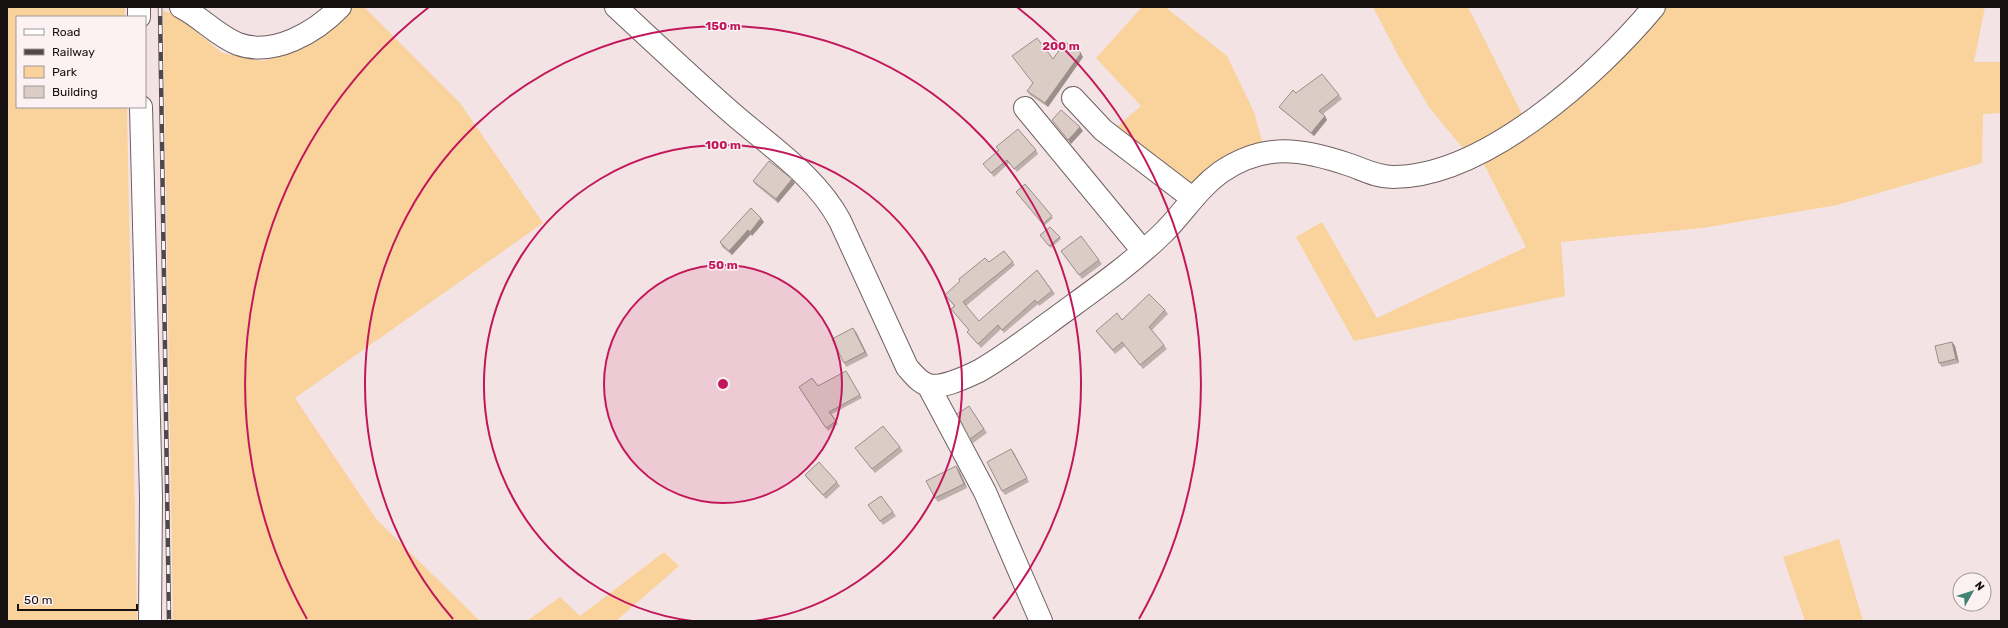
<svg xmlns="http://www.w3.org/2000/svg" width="2008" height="628" viewBox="0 0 2008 628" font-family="Rubik,sans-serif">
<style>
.green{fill:#f9d29c}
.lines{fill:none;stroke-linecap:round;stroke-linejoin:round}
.minor-casing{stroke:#6e5f61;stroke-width:24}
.minor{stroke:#fff;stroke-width:22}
.rail-casing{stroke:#504749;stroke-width:4.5}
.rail{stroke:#fdf2f3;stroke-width:3;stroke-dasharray:9;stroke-linecap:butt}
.wall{fill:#bdafaa}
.shaded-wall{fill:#9a8f8b}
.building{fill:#dcccc6;stroke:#9a8f8b}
.ring{fill:none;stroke:#c2185b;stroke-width:2}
.centre{fill:#c2185b;stroke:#fdf2f3;stroke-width:2}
.ring-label{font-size:12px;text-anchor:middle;font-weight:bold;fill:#c2185b;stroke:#fdf2f3;stroke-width:3;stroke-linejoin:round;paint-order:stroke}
</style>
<rect width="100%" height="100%" fill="#f4e3e5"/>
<path class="green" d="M7,7H125V17H17V107H127L137,621H7Z
M345,7H364L460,103L543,223L295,398L377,520L480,621H173L163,11L174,14L181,19L222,53L263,61L295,51L328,29Z
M1142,7H1165L1227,56L1254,112L1268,163L1255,165L1202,192L1104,138L1141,106L1096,58Z
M1373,7H1468L1524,118L1606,50L1639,7H1985L1974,62H2001V113L1983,114L1982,163L1837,205L1702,228L1561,242L1565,296L1354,341L1296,237L1322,222L1377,318L1526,247L1484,164L1465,151L1429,107L1399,57Z
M1839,539L1863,621H1805L1783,557Z
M664,552L679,566L616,621H527L560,597L580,616Z"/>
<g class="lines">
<g class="minor-casing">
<path id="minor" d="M139,7V17
M181,7C201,17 217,36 238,44C274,57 316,32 340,7
M616,7C655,43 693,79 733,114C771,147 816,176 840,221L907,367C913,374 919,382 928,385C942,389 966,377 979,371C1002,358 1024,341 1046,325C1085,296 1127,268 1162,234C1183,214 1197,189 1221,172C1265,142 1303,149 1350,165C1364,170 1377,177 1393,177C1485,177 1598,74 1654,7
M1073,98L1103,130L1120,143L1192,198
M141,107L151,497L150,621
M1025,108L1143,251
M928,385L985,492L1041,621"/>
</g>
<use href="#minor" class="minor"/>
<g class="rail-casing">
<path id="rail" d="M160,7L169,621"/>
</g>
<use href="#rail" class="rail"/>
</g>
<path class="wall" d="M1083,57L1048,107L1030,95L1027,91L1033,83L1053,59Z
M1296,93L1339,95L1342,99L1323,114L1325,116L1327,120L1314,136L1282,110L1279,107Z
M1036,150L1038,154L1017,172L1009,163L994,177L983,164Z
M753,181L795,183L778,203L756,185Z
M1025,184L1053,218L1044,226L1016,192Z
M764,222L752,236L751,234L732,255L722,247L720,242Z
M1040,235L1060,237L1061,239L1051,248Z
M1081,236L1102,264L1082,279L1061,251Z
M1004,251L1015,265L966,306L979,321L1037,270L1055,294L1039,306L1038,304L1004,333L1001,329L981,348L967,332L969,330L951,309L954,306L945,295Z
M1165,310L1168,314L1152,330L1167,349L1143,369L1125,346L1115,354L1096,331L1122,320Z
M856,332L868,356L846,367L844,363Z
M1952,342L1955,346L1959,363L1942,367L1939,363Z
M848,374L862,398L832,414L838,424L828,431L799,387L818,386Z
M969,406L987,433L973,443L970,439Z
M900,447L903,451L875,473L858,452Z
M1011,449L1014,453L1029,482L1005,495L1002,491Z
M959,470L967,488L938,502L935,498Z
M805,475L837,482L840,486L826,499L808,479Z
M881,496L896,516L883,525L868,505Z"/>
<path class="shaded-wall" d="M1081,53L1083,57L1048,107L1045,103Z
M1325,116L1327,120L1314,136L1311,133Z
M1080,127L1083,131L1071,144L1068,140Z
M792,179L795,183L778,203L776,199Z
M761,218L764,222L752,236L750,232Z
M748,230L751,234L732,255L729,251Z
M853,328L856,332L868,356L865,352Z
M1952,342L1955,346L1959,363L1956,359Z
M1011,449L1014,453L1029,482L1027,478Z
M956,466L959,470L967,488L964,484Z"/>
<path class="building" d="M1037,38L1053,59L1065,42L1081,53L1045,103L1027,91L1033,83L1012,56Z
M1322,74L1339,95L1319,111L1325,116L1311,133L1279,107L1293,90L1296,93Z
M1061,110L1080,127L1068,140L1052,120Z
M1018,129L1036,150L1014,169L1007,160L991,173L983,164L999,150L996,147Z
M769,161L792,179L776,199L753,181Z
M1025,184L1052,216L1043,224L1016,192Z
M751,208L761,218L750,232L748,230L729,251L720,242Z
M1050,227L1060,237L1049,246L1040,235Z
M1081,236L1099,260L1079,275L1061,251Z
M1004,251L1013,262L963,302L979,321L1037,270L1052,291L1037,303L1035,300L1002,330L998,325L978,344L967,332L969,330L951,309L955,306L945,295L960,281L959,279L985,258L989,262Z
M1149,294L1165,310L1149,327L1164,345L1140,365L1122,342L1113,350L1096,331L1117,313L1122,320Z
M853,328L865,352L844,363L832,339Z
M1952,342L1956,359L1939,363L1935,346Z
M846,371L860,395L829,412L836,421L826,428L799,387L812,378L818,386Z
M969,406L984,429L970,439L957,414Z
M883,426L900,447L872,469L855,448Z
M1011,449L1027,478L1002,491L987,462Z
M819,462L837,482L823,495L805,475Z
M956,466L964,484L935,498L926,481Z
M881,496L893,512L880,521L868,505Z"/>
<circle cx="723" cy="384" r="119" fill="#c2185b" fill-opacity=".12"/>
<g class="ring">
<circle cx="723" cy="384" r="119"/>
<path d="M692 621A239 239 0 1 1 754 621"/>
<path d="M453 619A358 358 0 1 1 993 619"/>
<path d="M307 619A478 478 0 0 1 429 7M1017 7A478 478 0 0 1 1139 619"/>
</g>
<circle cx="723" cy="384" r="6" class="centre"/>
<g class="ring-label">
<text x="723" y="30">150 m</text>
<text x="1061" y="50">200 m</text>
<text x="723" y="149">100 m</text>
<text x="723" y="269">50 m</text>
</g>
<rect width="2008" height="628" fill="none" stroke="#161011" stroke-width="16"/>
<rect x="16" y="16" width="130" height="92" fill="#fdf2f3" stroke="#a19899"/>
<rect x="24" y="29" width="20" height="6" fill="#ffffff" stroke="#a19899"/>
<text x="52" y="36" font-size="12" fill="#161011">Road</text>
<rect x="24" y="49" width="20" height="6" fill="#504749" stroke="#a19899"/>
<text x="52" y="56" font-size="12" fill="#161011">Railway</text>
<rect x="24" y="66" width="20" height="12" fill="#f9d29c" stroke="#a19899"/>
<text x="52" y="76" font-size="12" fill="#161011">Park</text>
<rect x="24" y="86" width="20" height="12" fill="#dcccc6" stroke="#a19899"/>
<text x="52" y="96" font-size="12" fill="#161011">Building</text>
<g transform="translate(1972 592) rotate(51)"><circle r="19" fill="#fdf2f3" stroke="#a19899"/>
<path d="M0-3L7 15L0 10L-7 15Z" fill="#428373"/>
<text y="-6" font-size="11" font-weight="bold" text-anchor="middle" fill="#161011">N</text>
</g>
<path d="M18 604v6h119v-6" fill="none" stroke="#161011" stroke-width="2"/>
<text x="24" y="604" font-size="12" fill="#161011" stroke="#fdf2f3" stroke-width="3" paint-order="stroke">50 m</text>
</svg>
